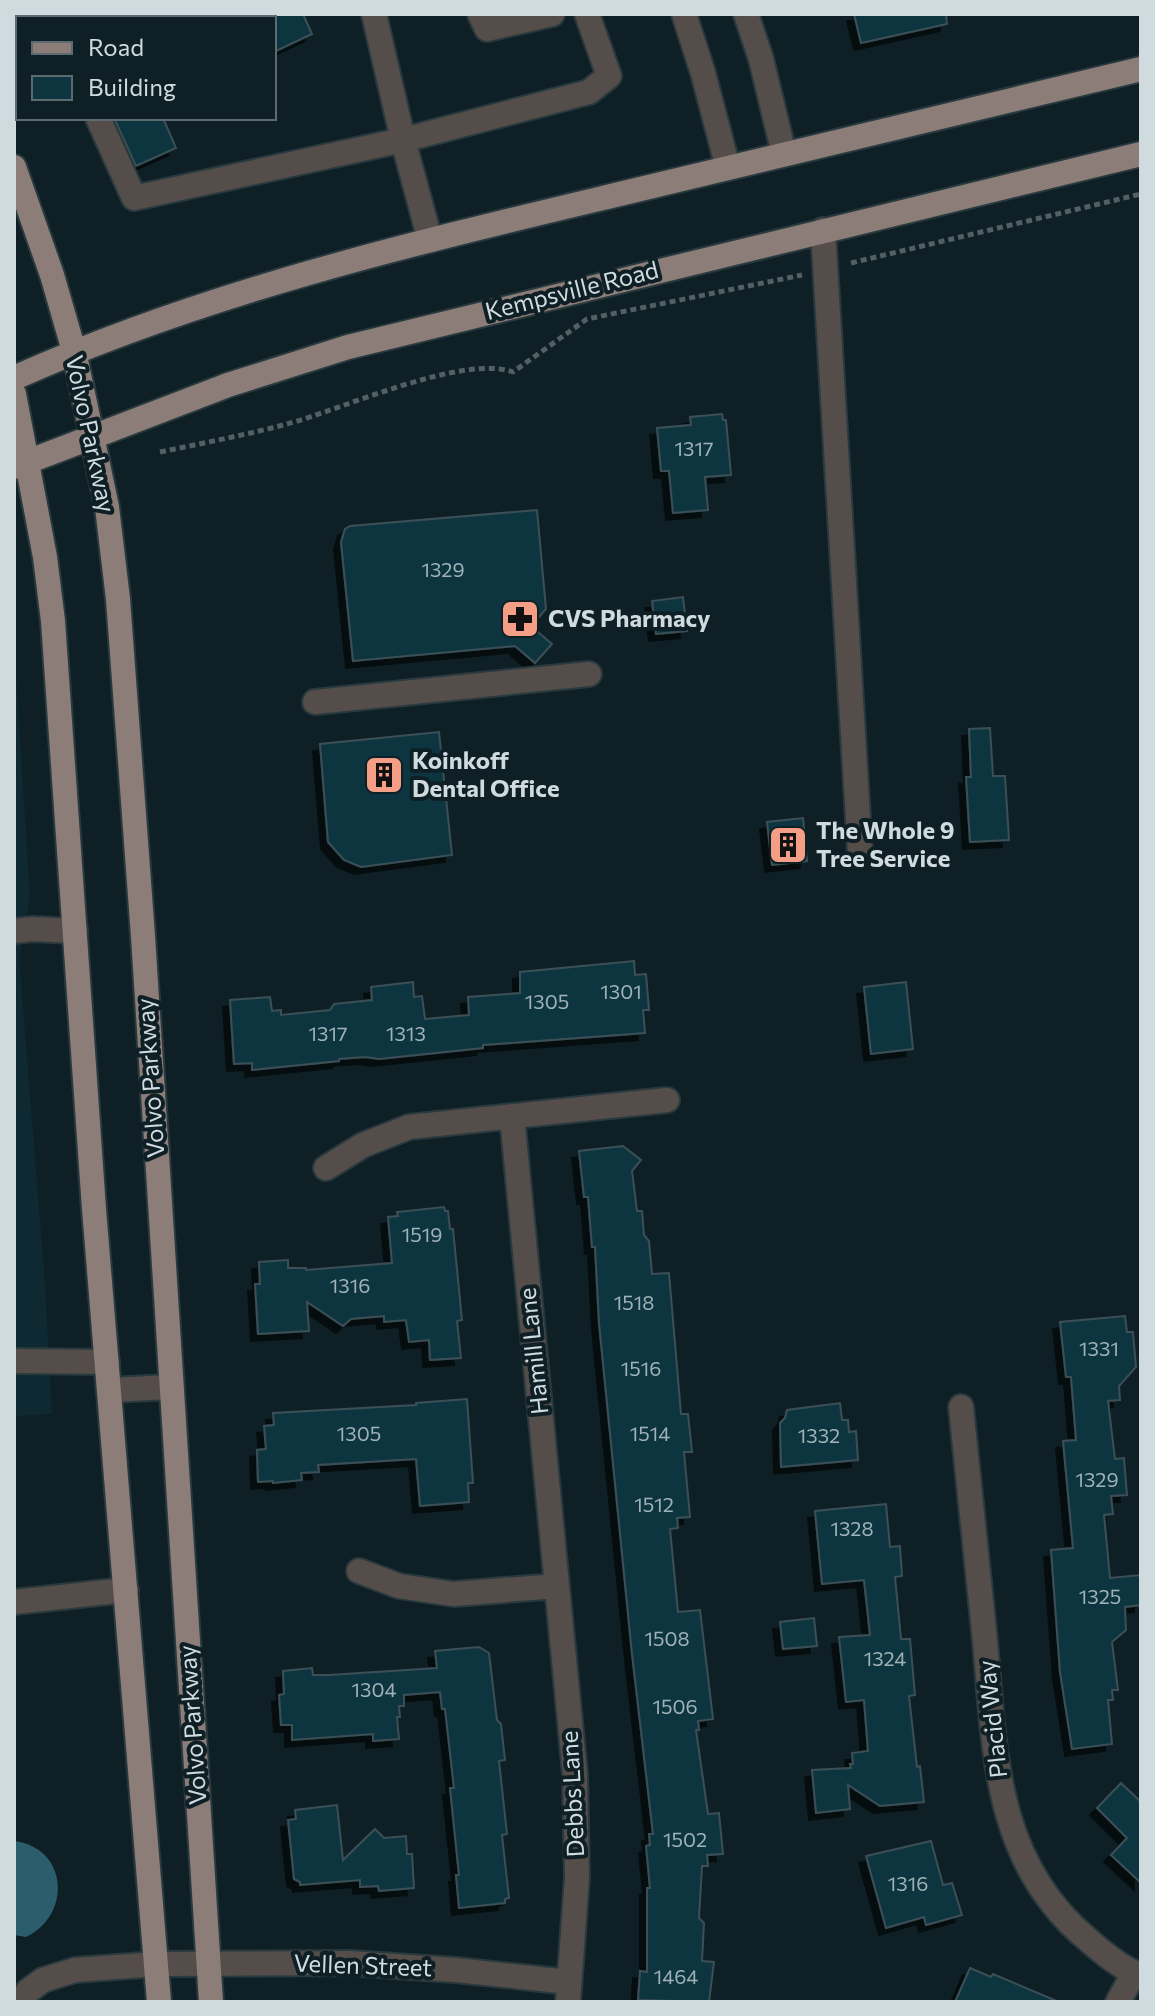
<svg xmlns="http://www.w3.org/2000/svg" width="1155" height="2016" viewBox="0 0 1155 2016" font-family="Commissioner,sans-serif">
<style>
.built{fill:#0e2931}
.water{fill:#2b5d6c}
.building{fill:#0e3641;stroke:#3c4f56;stroke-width:2;filter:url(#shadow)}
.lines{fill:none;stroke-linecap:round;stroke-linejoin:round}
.minor-casing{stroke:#293a3f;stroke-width:28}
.major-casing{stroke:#293a3f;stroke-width:28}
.path{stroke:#516065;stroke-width:5;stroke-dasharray:6 4;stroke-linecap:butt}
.minor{stroke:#554d4a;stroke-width:24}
.major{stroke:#8d7d78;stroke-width:24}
.labels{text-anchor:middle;stroke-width:8;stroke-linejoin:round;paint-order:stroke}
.number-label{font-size:20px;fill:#a0b2b8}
.street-label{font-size:24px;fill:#d0dbdf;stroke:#0e2025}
.poi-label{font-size:24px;font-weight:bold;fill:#d0dbdf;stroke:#0e2025;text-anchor:start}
</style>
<defs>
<filter id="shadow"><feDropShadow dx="-7" dy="7" stdDeviation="0" flood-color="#0009"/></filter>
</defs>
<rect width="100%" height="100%" fill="#0e2025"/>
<path class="built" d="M14,643L30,897L19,957L45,1283L52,1414L14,1416Z"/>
<path class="water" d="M14,1841C67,1847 73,1914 26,1937L14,1935Z"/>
<path class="building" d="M274,14H303L312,34L274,52Z
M854,14H946L947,24L861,43Z
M114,118H163L176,148L136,166Z
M722,414L723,420H726L731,475L705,477L708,510L673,513L669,471H661L657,428L691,425L690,417Z
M537,510L546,609L531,626L552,644L535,663L515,646L353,661L341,542L345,529L350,526Z
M683,597L687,631L656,634L652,601Z
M990,728L993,776H1005L1009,840L970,842L966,777H971L969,729Z
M439,732L452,855L361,867L344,860L328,842L320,744Z
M803,818L807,861L772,865L767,822Z
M634,961L635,975L646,974L649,1010H643L645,1033L483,1045V1048L379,1059L365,1057L339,1059V1061L252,1070V1063L234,1064L230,1000L270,997L272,1011L281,1010V1015L330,1010L334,1004L372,1000L371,987L413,982L414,997L422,996L425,1019L469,1015L468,997L520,993V972Z
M906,982L913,1049L871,1054L864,987Z
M623,1146L641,1160L632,1171L637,1211H642L644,1235L649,1241L652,1274L669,1273L681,1414H688L692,1452H684L690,1517L677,1518L678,1528L670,1529L678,1612L700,1610L713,1719L698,1721L699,1730H696L708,1814L719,1813L723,1854L707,1855L708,1866H702L699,1918L704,1923L702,1961L714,1962L709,2002L638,2000L640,1971L647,1972V1888H650L646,1846L650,1845L649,1834H653L632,1654L599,1323L595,1247H592L588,1197H584L579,1151Z
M444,1207L445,1211H448L450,1229H453L462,1320L457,1321L461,1358L430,1360L429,1340L409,1342L406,1320L384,1322V1316L351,1319L343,1326L307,1302L309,1331L258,1334L255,1284H260L259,1262L288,1260V1268H306V1270L392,1263L388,1217L398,1216L397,1212Z
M1125,1316L1127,1332H1133L1136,1367L1119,1386L1120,1400L1108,1401L1115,1459L1124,1458L1127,1495L1111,1496L1113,1514L1104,1515L1110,1578L1141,1575V1605L1125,1607L1126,1630L1112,1642L1118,1690H1112L1113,1700H1108L1112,1744L1072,1749L1060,1672L1051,1550L1073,1548L1063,1441L1076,1440L1071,1377H1066L1060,1322Z
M467,1399L473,1483H468L469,1502L420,1506L416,1459L318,1465L319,1472L301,1473L302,1480L273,1483V1481L258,1482L257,1450L266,1449L264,1426L274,1425L273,1413L416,1405V1403Z
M840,1403L842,1420H848L849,1432L856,1431L858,1460L781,1467L780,1423L785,1418L787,1410Z
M886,1504L890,1547L900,1546L902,1576L895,1577L901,1639H910L915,1695L909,1696L917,1767L920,1766L924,1802L880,1806L848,1785L850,1809L816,1813L812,1770L851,1768L850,1764H853L852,1753L868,1751L864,1700L846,1702L839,1637L870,1635L864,1580L822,1584L815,1511Z
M814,1618L817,1646L783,1649L780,1622Z
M479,1647L489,1653L497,1720L501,1724L505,1760L499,1761L507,1834L502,1835L509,1898L505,1899V1903L459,1908L456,1875H459L450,1788H454L445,1709H442L440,1692L404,1695V1706H399L400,1717H397L399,1739L373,1741V1734L292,1740V1725H281L279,1695L284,1694L283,1671L312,1668L313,1675H329L437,1668L435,1651Z
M1121,1783L1141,1802V1883L1111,1855L1127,1838L1097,1808Z
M337,1805L343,1860L375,1829L384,1838L406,1836L407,1854H412L414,1888L379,1891L378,1886L360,1887V1880L300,1885V1882L294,1879L288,1820L296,1819L295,1810Z
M931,1841L943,1885L952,1883L962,1915L926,1925L924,1917L886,1928L866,1856Z
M970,1968L991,1977L993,1974L1059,2002H955Z"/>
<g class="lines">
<g class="minor-casing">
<path id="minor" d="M480,14L487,29L552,14
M684,14L703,73L728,168
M746,14L761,59L784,154
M119,18L126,14
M98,118L134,198L403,140L374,14
M823,230L860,852
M430,240L403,140L589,92L609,76L587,14
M315,702L589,674
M14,931L33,929L75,931
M512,1116L575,1774L577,1877L568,2002
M326,1168L363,1145L409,1127L667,1100
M14,1361L107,1362
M109,1390L171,1387
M961,1407C969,1481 976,1556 984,1631C995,1743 991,1858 1086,1938C1103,1953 1120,1967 1141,1976
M359,1571L399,1586L454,1594L557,1586
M14,1602L126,1590
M20,2002L28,1991L43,1980L75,1970L157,1964L349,1963L456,1970L569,1982
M1118,2002L1134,1973"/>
</g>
<g class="major-casing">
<path id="major" d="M14,167L52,275L74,351L107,507L118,599L143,936L211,2002
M14,378C204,293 406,245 607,197C785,155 963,112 1141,69
M14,394L45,557L53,621L94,1209L159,2002
M14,467L228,385L348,347L1141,154"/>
</g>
<path class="path" d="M851,263L1141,194
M160,452C203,443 246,435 287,424C343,409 462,354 513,372L587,319L802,275"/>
<use href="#minor" class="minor"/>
<use href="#major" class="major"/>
</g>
<defs>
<g id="pharmacy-square" transform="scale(2)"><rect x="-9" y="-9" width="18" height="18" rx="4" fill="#f49e86" stroke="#0e2025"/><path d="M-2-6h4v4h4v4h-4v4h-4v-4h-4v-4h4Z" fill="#111"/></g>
<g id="building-square" transform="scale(2)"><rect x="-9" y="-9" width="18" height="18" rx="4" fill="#f49e86" stroke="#0e2025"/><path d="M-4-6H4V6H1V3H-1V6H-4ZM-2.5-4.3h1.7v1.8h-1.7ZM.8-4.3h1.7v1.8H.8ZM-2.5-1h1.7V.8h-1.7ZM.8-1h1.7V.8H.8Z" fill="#111"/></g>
</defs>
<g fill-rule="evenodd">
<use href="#pharmacy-square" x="520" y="619"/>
<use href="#building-square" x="384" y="775"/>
<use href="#building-square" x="788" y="845"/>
</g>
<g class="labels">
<g class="number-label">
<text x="694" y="456">1317</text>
<text x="443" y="577">1329</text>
<text x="621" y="999">1301</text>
<text x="547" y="1009">1305</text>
<text x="328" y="1041">1317</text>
<text x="406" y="1041">1313</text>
<text x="422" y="1242">1519</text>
<text x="350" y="1293">1316</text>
<text x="634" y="1310">1518</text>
<text x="1099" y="1356">1331</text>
<text x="641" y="1376">1516</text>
<text x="359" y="1441">1305</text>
<text x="650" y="1441">1514</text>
<text x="819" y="1443">1332</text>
<text x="1097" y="1487">1329</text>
<text x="654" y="1512">1512</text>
<text x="852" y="1536">1328</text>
<text x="1100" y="1604">1325</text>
<text x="667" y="1646">1508</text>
<text x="885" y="1666">1324</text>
<text x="374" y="1697">1304</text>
<text x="675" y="1714">1506</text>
<text x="685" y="1847">1502</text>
<text x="908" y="1891">1316</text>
<text x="676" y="1984">1464</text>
</g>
<g class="street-label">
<text transform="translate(572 291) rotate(-14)" y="8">Kempsville Road</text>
<text transform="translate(90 434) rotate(78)" y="8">Volvo Parkway</text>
<text transform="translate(151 1078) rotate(-94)" y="8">Volvo Parkway</text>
<text transform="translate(534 1351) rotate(-96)" y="8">Hamill Lane</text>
<text transform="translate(993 1719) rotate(-96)" y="8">Placid Way</text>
<text transform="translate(193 1725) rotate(-94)" y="8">Volvo Parkway</text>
<text transform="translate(573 1794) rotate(-93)" y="8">Debbs Lane</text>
<text transform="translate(363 1966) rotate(2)" y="8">Vellen Street</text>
</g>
<g class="poi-label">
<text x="548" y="627">CVS Pharmacy</text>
<text x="412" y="769">Koinkoff<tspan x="412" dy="28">Dental Office</tspan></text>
<text x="816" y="839">The Whole 9<tspan x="816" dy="28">Tree Service</tspan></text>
</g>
</g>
<rect width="1155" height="2016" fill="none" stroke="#d0dbdf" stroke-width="32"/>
<rect x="16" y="16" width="260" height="104" fill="#0e2025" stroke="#5c6b6f" stroke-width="2"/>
<rect x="32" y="42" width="40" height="12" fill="#8d7d78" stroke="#5c6b6f" stroke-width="2"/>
<text x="88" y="56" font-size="24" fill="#d0dbdf">Road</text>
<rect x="32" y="76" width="40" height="24" fill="#0e3641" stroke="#5c6b6f" stroke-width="2"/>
<text x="88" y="96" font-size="24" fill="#d0dbdf">Building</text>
</svg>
